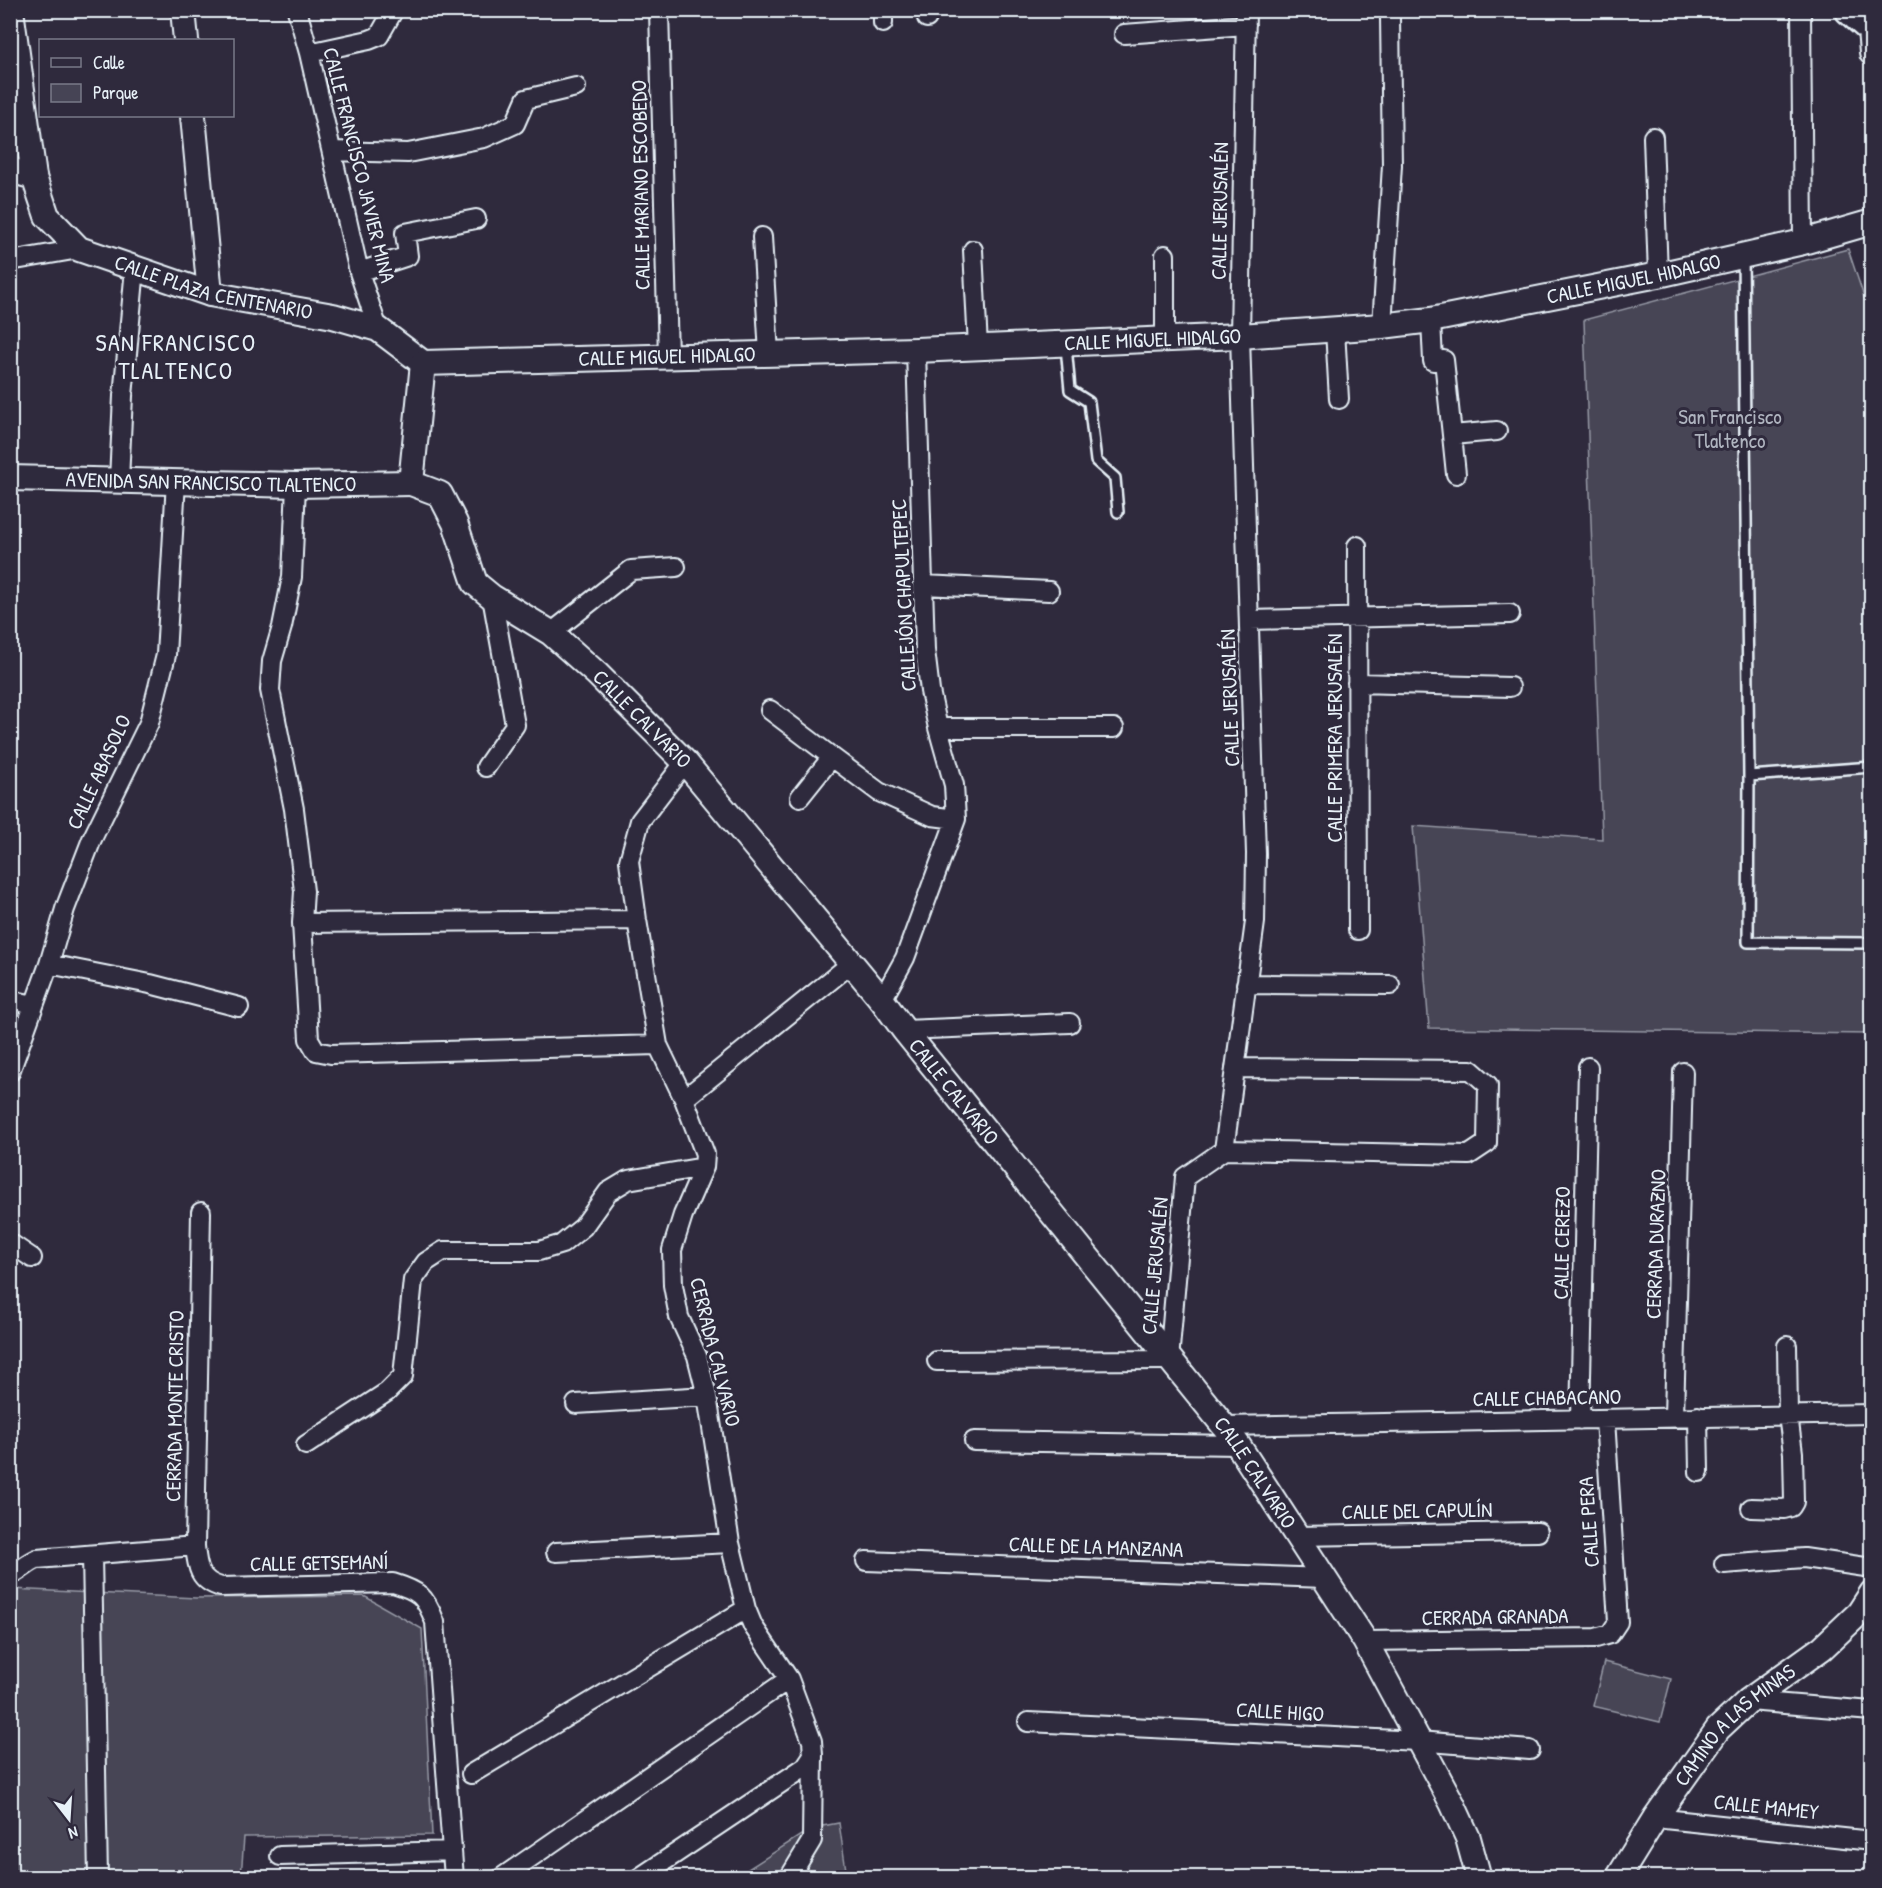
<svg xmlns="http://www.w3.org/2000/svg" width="1882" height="1888" viewBox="0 0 1882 1888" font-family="'Patrick Hand',sans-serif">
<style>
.green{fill:#464455;stroke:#979aa6;stroke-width:1.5}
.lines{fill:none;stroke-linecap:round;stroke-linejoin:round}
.service-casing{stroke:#e8f1f8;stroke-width:14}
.minor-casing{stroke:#e8f1f8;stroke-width:22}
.tertiary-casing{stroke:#e8f1f8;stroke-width:28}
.secondary-casing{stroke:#e8f1f8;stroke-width:32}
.service{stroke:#2f2a3d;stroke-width:9}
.minor{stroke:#2f2a3d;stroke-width:18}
.tertiary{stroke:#2f2a3d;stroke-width:24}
.secondary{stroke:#2f2a3d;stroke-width:27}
.labels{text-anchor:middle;stroke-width:6;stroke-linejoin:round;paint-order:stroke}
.street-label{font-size:21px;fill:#e8f1f8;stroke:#2f2a3d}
.park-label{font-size:21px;fill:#afb4bf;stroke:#2f2a3d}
.quarter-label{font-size:24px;letter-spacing:1.5px;fill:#e8f1f8;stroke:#2f2a3d}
</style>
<rect width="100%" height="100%" fill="#2f2a3d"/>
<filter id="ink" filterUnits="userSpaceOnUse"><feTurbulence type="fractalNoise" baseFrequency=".0167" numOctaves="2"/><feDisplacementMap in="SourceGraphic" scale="12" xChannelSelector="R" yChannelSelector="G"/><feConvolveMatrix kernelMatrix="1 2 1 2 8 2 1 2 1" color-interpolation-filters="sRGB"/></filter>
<g filter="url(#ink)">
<path class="green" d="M1848,249L1872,321L1871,1034L1429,1028L1413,826L1602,839L1584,320Z
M11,1589L196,1598L364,1596L422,1629L432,1835L244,1837L241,1877L11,1878Z
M1604,1662L1671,1679L1660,1722L1593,1706Z
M839,1823L847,1877L734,1878L812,1828Z"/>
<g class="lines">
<g class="service-casing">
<path id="service" d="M1743,256L1749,776L1872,767
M1066,346L1070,390L1089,402L1096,461L1115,478L1118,512
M1749,776L1748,942L1872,943"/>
</g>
<g class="minor-casing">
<path id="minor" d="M297,10L309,53L359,272L378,329
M659,10L668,357
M883,10V23
M927,10V18
M1801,10L1803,242
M1124,34L1246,25
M309,53L369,40L379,36L392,13L391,10
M1653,137L1658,275
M332,151L408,153L484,138L515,124L526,99L576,87
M762,237L769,354
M973,250L978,347
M1165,255V339
M10,261L79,249
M359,272L408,256L405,233L476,219
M1431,320L1433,361L1444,360L1452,435L1497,431
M1382,326L1392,165L1390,18L1389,10
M1335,330L1339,399
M1452,435L1456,474
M119,480L123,396L135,268
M296,485L292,577L282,627L272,661L270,690L294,809L304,891L302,923L309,1039L316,1051L331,1054L658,1045
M1357,546L1358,930
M923,585L1049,591
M1250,620L1510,614
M551,633L631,570L676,567
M1357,683L1510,687
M770,710L832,757L800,797
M938,728H1114
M832,757L879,792L932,816L956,819
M486,767L515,725L492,597
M302,923L637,920
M49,964L150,984L239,1007
M1246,984L1390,985
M10,1000L34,1005
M882,1000L905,958L956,819L954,785L938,728L930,691L925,650L916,350
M904,1030L1070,1023
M10,1072L49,964L65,909L92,839L149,723L166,655L176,481
M684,1099L852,963
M1224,1150L1469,1155L1487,1143L1488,1085L1471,1070L1235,1068
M201,1212L195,1546C197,1567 199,1581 221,1587L393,1583C419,1591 425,1595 435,1622L454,1878
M10,1243L32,1258
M937,1361L1169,1360L1185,1177L1224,1150L1255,922L1256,854L1240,336L1246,10
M576,1404L707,1396
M1698,1416L1699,1472
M1674,1417L1683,1072
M1580,1420L1588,1067
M1224,1426L1872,1414
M974,1441L1238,1445
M306,1445L387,1392L403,1376L413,1280L426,1262L443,1251H539L562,1244L583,1227L608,1192L628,1180L704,1167
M1751,1508L1784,1509L1791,1507L1794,1502L1793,1453L1788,1415L1787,1346
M1297,1536L1538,1532
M556,1552L730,1543
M92,1555L98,1878
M866,1561L1325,1578
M1724,1564L1804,1558L1872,1568
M10,1575C21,1571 27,1563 37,1559L195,1546
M1365,1641L1596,1638L1610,1634L1618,1622L1605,1419
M1748,1701L1872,1711
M1028,1722L1418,1741L1530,1750
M471,1774L746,1609
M1655,1818L1872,1841
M280,1856L452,1851
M501,1878L789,1679
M639,1878L805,1767L813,1755L812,1741L789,1679L753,1626L746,1609L730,1543L707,1396L697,1356L679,1317L673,1285L672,1250L683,1215L704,1167L705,1154L684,1099L658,1045L637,920L629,861L640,821L685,762
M789,1878L812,1840L813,1755"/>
</g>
<g class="tertiary-casing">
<g id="tertiary">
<path id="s1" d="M11,10L34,177L47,216L79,249L210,294L333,316L378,329L423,363"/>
<path d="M183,10L186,40"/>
<path d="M1870,29L1872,53"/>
<path d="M193,116L210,294"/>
<path d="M10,170L34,177"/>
<path id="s2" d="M423,363L411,483L440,494L455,523L475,583L492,597L551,633L597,674L685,762L882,1000L904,1030L1224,1426L1238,1445L1365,1641L1452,1803L1468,1838L1479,1878"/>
<path id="s3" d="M423,363L916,350L1240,336L1382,326L1431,320L1658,275L1803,242L1872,222"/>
<path id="s4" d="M10,478L296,485L411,483"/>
<path id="s5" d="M1618,1878L1655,1818L1718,1729L1748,1701L1822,1648L1859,1613L1872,1593"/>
</g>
</g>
<g class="secondary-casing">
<path id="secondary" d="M1849,10L1872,30"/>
</g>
<use href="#service" class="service"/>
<use href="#minor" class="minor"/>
<use href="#tertiary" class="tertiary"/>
<use href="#secondary" class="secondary"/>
</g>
</g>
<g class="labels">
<g class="street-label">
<text transform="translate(359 165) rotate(76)" y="7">CALLE FRANCISCO JAVIER MINA</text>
<text transform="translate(641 185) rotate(-91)" y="7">CALLE MARIANO ESCOBEDO</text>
<text transform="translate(1220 211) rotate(-89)" y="7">CALLE JERUSALÉN</text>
<text dy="7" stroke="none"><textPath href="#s3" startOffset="1216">CALLE MIGUEL HIDALGO</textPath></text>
<text dy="7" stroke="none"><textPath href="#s1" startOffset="396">CALLE PLAZA CENTENARIO</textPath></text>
<text dy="7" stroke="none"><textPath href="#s3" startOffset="730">CALLE MIGUEL HIDALGO</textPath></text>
<text dy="7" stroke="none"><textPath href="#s3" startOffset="244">CALLE MIGUEL HIDALGO</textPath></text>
<text dy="7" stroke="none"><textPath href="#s4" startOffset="201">AVENIDA SAN FRANCISCO TLALTENCO</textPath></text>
<text transform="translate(904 595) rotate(-93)" y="7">CALLEJÓN CHAPULTEPEC</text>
<text transform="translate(1230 698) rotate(-92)" y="7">CALLE JERUSALÉN</text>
<text dy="7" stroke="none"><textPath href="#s2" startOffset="464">CALLE CALVARIO</textPath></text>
<text transform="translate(1335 738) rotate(-90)" y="7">CALLE PRIMERA JERUSALÉN</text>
<text transform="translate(99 772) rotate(-65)" y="7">CALLE ABASOLO</text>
<text dy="7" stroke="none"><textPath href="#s2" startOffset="950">CALLE CALVARIO</textPath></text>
<text transform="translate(1562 1243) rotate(-89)" y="7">CALLE CEREZO</text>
<text transform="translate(1656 1244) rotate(-88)" y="7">CERRADA DURAZNO</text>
<text transform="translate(1155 1266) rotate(-85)" y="7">CALLE JERUSALÉN</text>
<text transform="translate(715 1352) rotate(76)" y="7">CERRADA CALVARIO</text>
<text transform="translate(1547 1398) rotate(-1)" y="7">CALLE CHABACANO</text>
<text transform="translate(175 1406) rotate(-89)" y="7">CERRADA MONTE CRISTO</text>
<text dy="7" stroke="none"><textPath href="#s2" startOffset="1436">CALLE CALVARIO</textPath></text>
<text transform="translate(1417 1511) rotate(-1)" y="7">CALLE DEL CAPULÍN</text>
<text transform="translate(1589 1522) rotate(-94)" y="7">CALLE PERA</text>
<text transform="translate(1096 1547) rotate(2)" y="7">CALLE DE LA MANZANA</text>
<text transform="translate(319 1563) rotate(-1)" y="7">CALLE GETSEMANÍ</text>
<text transform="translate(1495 1617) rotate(-1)" y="7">CERRADA GRANADA</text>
<text transform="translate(1280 1712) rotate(3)" y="7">CALLE HIGO</text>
<text dy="7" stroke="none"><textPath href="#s5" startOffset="194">CAMINO A LAS MINAS</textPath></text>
<text transform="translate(1766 1807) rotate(6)" y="7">CALLE MAMEY</text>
</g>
<g class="park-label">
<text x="1730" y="424">San Francisco<tspan x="1730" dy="24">Tlaltenco</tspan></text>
</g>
<g class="quarter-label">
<text x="176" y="351">SAN FRANCISCO<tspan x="176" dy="28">TLALTENCO</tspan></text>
</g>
</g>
<rect width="1882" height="1888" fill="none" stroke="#2f2a3d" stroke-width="36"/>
<rect x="18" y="18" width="1846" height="1852" fill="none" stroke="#e8f1f8" stroke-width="2" filter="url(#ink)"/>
<rect x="39" y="39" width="195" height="78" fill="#2f2a3d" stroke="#797a88" stroke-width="1.5"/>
<rect x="51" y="58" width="30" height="9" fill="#2f2a3d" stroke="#797a88" stroke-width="1.5"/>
<text x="93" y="69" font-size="18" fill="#e8f1f8">Calle</text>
<rect x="51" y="84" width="30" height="18" fill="#464455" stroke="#797a88" stroke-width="1.5"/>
<text x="93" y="99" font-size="18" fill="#e8f1f8">Parque</text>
<g transform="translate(69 1819) rotate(163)" stroke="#2f2a3d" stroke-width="4.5" paint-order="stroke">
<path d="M0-4.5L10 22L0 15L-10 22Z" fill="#e8f1f8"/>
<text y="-9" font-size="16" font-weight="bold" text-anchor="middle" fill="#e8f1f8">N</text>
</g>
</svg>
